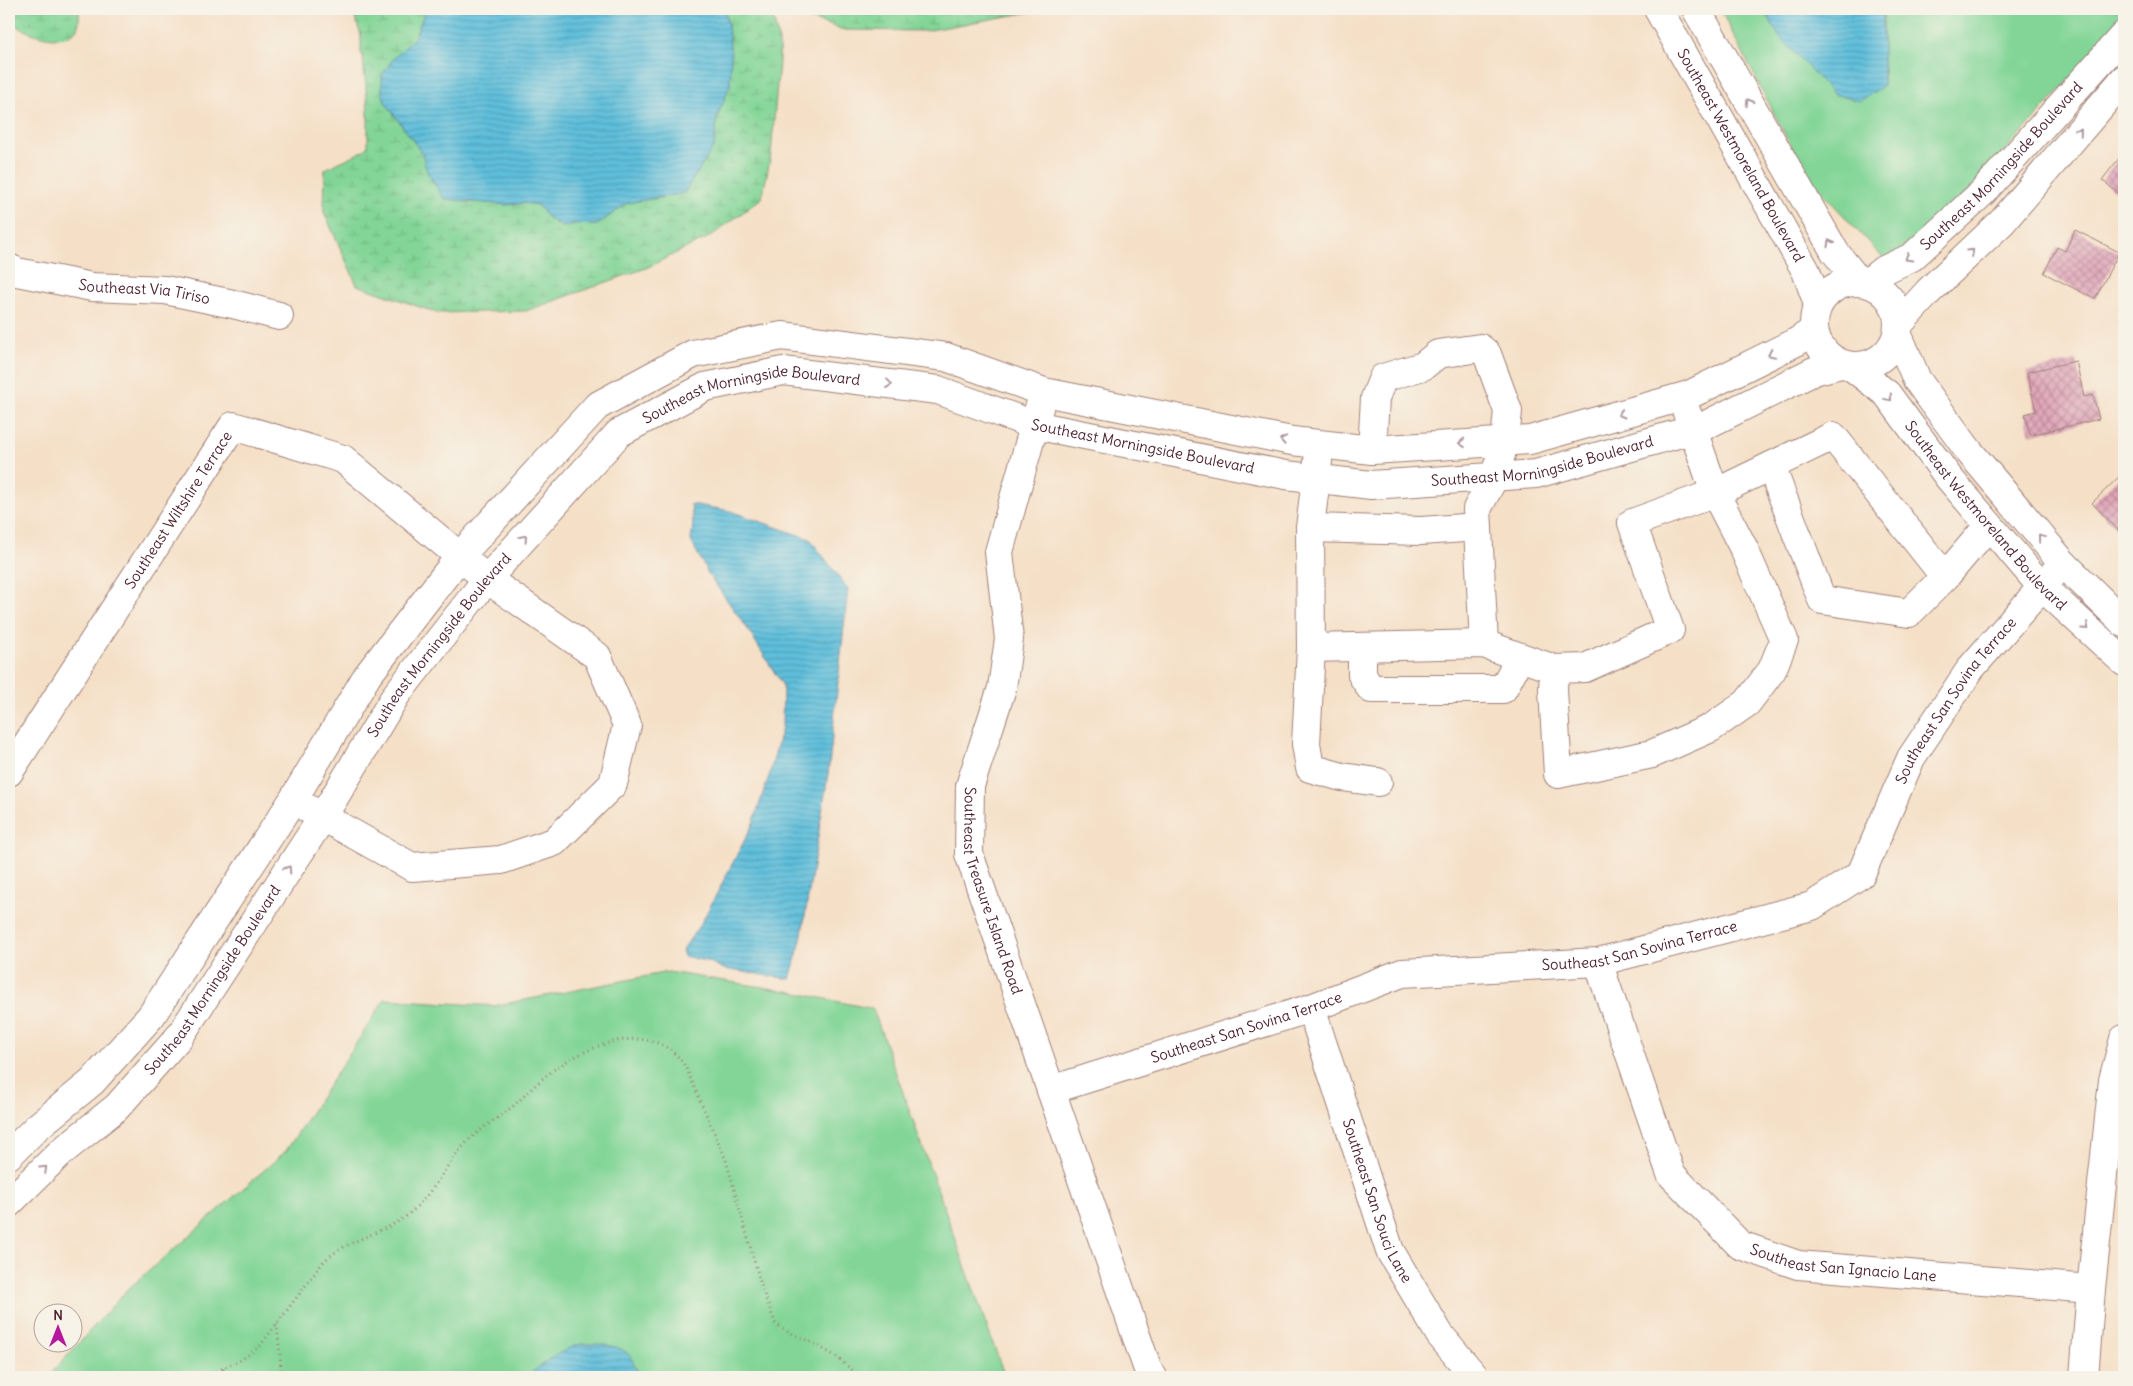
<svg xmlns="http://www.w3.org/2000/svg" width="2133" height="1386" viewBox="0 0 2133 1386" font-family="Delius,sans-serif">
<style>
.grass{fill:#82d597;stroke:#667a61}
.wetland{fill:url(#wetland-marsh);stroke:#667a61}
.water{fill:url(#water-rules);stroke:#546f84}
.building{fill:url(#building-cross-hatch)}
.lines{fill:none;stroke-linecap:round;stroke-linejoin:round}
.minor-casing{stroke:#a08079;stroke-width:30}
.path{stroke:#a08079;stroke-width:3;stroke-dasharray:1 4;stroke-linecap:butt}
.minor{stroke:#fff;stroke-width:28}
.oneway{stroke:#ae9aa0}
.labels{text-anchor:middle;stroke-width:4;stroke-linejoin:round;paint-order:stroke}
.street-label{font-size:15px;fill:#4a1f2b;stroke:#f7f3e8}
</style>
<defs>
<pattern id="wetland-marsh" width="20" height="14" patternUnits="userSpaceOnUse" patternTransform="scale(1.25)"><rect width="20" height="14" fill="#82d597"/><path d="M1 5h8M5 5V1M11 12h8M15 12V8" fill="none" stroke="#72b682"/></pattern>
<pattern id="water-rules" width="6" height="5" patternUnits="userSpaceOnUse" patternTransform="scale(1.25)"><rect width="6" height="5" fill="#5ebfdc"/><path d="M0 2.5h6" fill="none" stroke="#509bb3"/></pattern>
<pattern id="building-cross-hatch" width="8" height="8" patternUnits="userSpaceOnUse" patternTransform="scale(1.25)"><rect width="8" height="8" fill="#e0a5b9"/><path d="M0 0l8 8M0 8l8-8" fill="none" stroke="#b88697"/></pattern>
</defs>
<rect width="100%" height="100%" fill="#f7f3e8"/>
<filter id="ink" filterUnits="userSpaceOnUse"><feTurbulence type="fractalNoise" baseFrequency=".02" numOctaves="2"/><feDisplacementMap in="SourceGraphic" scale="10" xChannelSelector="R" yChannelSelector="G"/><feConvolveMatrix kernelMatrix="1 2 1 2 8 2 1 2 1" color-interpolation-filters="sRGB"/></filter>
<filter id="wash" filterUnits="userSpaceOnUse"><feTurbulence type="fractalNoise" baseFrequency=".0096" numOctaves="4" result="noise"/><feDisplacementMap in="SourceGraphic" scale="20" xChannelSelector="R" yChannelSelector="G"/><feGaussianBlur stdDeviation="1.12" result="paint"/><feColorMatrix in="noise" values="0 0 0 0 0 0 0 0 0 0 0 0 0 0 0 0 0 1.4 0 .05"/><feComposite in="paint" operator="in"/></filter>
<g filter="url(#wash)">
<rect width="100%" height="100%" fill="#f5e0c7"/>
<path class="grass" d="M1720,9H1764L1779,36L1883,86V9H2124V19L1975,185L1907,247L1883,258L1806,175Z
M668,972L793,992L873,1009L1005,1377H48L126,1291L286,1151L385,999L494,1006Z"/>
<path class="wetland" d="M9,9H79C79,15 80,23 77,28C67,47 26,35 14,23C10,20 9,13 9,9Z
M352,9H426L415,37L393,59L385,102L422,153L433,183L465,202H486L506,205L524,203L538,205L546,216L562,227L573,224L597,225L627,203L684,193L714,147L717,117L730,85L728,25L724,9H771L779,42V61L771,155L762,198L711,236L646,268L526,311L437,313L357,285L324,212L325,169L363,151L368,146V110L363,56L361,53V35Z
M781,9H1047L925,31L844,30Z"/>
<path class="water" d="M426,9H724L728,25L731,55L730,85L717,117L714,147L684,193L627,203L597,225L573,224L562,227L546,216L538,205L524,203L506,205L444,199L427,172L422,153L385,102L382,91V75L393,59L415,37Z
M1764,9H1883V86L1860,101L1833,94L1779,36Z
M691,504L730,511L810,539L848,589L828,775L801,940L790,979L724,969L710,962L684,956L682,951L703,920L752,826L770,773L782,727L783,686L747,628L709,575L691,541L693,524Z
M580,1344C594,1344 615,1343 627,1353C633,1358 636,1371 641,1377H526C544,1363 559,1351 580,1344Z"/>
<g id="blocks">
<path class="building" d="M2124,152V198L2102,180Z
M2075,230L2119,252L2095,299L2044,273L2057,247L2065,251Z
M2076,361L2084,397L2093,395L2099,419L2030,435L2025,414L2036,411L2027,372Z
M2124,472V536L2092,503Z"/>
</g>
</g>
<g filter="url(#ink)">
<use href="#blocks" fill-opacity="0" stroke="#a08079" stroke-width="1"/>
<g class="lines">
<g class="minor-casing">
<g id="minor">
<path id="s1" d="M1658,9L1806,271L1818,304"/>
<path d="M1696,9L1835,252L1859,282"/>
<path id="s2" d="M9,268L17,272L92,287L165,290L233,304L279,316"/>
<circle cx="1856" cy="324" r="42"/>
<path id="s3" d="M1867,283L1882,271L1912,257L1982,193L2124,35"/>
<path d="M1899,324L1928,292L2002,222L2124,79"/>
<path d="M1898,335L1917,380L1968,450L2063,563L2124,623"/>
<path id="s4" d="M1852,367L1887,394L1949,478L2042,587L2124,662"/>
<path id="s5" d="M1039,408L999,552L1009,639L1002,688L970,786L969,854L1147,1367L1153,1377"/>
<path d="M1372,450L1375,398L1383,378L1423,366L1438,354L1480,348L1487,354L1508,411L1505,440L1495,476L1477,509L1484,644"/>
<path d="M1318,461L1310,528L1311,648L1484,644L1554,669L1585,668L1670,630L1632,523L1715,493L1687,413"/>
<path d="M1771,466L1822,600L1909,613L1945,577"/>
<path d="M1310,528L1421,531L1478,527"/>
<path d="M1362,647V675L1371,689H1503L1520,657"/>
<path d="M1311,648L1306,744L1310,768L1342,777L1378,782"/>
<path d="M1554,669L1553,690L1558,774L1652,754L1711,728L1747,703L1772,670L1784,640L1744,549L1715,493L1833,436L1945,577L1989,525"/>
<path id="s6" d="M9,772L233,426L343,459L487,579L597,656L627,725L613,784L554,842L501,860L412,867L307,808"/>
<path id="s7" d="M1598,962L1671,1174L1740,1245L1798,1265L2091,1289"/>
<path id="s8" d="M1311,1008L1390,1251L1440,1335L1475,1377"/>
<path id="s9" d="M1051,1090L1311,1008L1402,973L1598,962L1812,906L1861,874L1911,758L1971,668L2063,563"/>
<path d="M9,1155L37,1127L92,1082L151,1016L293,800L367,676L460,556L597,406L693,354L782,336L946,357L1044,392L1292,441L1372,450L1530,440L1689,395L1798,341L1814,330"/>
<path id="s10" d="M9,1203L60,1153L117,1107L179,1037L322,818L396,695L487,579L619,433L705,387L783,371L938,390L1034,425L1286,475L1371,485L1536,474L1702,427L1814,371L1841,364"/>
<path d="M2084,1377L2091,1289L2113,1080L2124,1039"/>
</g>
</g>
<path class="path" d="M277,1324L282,1377
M223,1369L229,1377
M203,1377L241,1360L260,1346L324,1261C349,1238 385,1234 410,1213C434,1193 447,1161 470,1139C483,1127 498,1118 512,1107C527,1094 541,1078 558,1067C596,1041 660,1019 687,1070L726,1160L761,1285L775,1323L782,1329L815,1344L835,1356L861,1377"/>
<use href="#minor" class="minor"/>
</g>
<defs><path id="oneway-chevron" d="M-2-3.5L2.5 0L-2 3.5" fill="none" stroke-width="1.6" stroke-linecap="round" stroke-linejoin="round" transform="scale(1.25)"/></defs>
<g class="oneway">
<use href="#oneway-chevron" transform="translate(1749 102) rotate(-120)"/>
<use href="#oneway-chevron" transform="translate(2079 131) rotate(-50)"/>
<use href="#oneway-chevron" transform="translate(1830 243) rotate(-120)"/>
<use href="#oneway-chevron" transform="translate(1971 252) rotate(-43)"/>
<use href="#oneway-chevron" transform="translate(1908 258) rotate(150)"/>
<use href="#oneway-chevron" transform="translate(1771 354) rotate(154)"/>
<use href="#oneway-chevron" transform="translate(889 384) rotate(7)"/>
<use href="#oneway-chevron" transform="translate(1889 398) rotate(50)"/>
<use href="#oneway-chevron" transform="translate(1621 414) rotate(164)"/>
<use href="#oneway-chevron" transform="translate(1283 440) rotate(-169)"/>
<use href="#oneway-chevron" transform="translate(1462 443) rotate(176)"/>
<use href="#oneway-chevron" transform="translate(524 538) rotate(-48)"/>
<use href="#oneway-chevron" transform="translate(2041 538) rotate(-130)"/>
<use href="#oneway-chevron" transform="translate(2086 627) rotate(42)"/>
<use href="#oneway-chevron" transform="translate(288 869) rotate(-57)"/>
<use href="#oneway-chevron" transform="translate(44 1169) rotate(-44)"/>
</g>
</g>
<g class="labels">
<g class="street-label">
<text dy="5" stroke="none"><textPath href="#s1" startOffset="168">Southeast Westmoreland Boulevard</textPath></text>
<text dy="5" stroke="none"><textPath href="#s3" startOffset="180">Southeast Morningside Boulevard</textPath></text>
<text dy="5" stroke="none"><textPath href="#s2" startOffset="138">Southeast Via Tiriso</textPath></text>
<text dy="5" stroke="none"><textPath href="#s10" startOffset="1129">Southeast Morningside Boulevard</textPath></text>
<text dy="5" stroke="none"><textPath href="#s10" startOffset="1534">Southeast Morningside Boulevard</textPath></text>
<text dy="5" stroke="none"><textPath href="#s10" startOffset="1939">Southeast Morningside Boulevard</textPath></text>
<text dy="5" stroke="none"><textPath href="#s6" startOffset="312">Southeast Wiltshire Terrace</textPath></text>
<text dy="5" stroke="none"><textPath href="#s4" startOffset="201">Southeast Westmoreland Boulevard</textPath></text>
<text dy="5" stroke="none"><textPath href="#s10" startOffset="709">Southeast Morningside Boulevard</textPath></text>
<text dy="5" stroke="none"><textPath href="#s9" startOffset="1045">Southeast San Sovina Terrace</textPath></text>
<text dy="5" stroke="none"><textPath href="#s5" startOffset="498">Southeast Treasure Island Road</textPath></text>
<text dy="5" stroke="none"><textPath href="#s9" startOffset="610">Southeast San Sovina Terrace</textPath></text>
<text dy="5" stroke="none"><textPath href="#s10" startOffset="304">Southeast Morningside Boulevard</textPath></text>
<text dy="5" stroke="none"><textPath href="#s9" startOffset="205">Southeast San Sovina Terrace</textPath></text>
<text dy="5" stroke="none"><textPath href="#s8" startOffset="204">Southeast San Souci Lane</textPath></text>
<text dy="5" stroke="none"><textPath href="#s7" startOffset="429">Southeast San Ignacio Lane</textPath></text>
</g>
</g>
<rect width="2133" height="1386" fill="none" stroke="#f7f3e8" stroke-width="30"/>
<g transform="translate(58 1328)"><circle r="24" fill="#f7f3e8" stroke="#b29e9c"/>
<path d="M0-4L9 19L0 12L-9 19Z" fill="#b5179e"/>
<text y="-8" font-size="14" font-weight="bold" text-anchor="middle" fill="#4a1f2b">N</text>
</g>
</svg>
